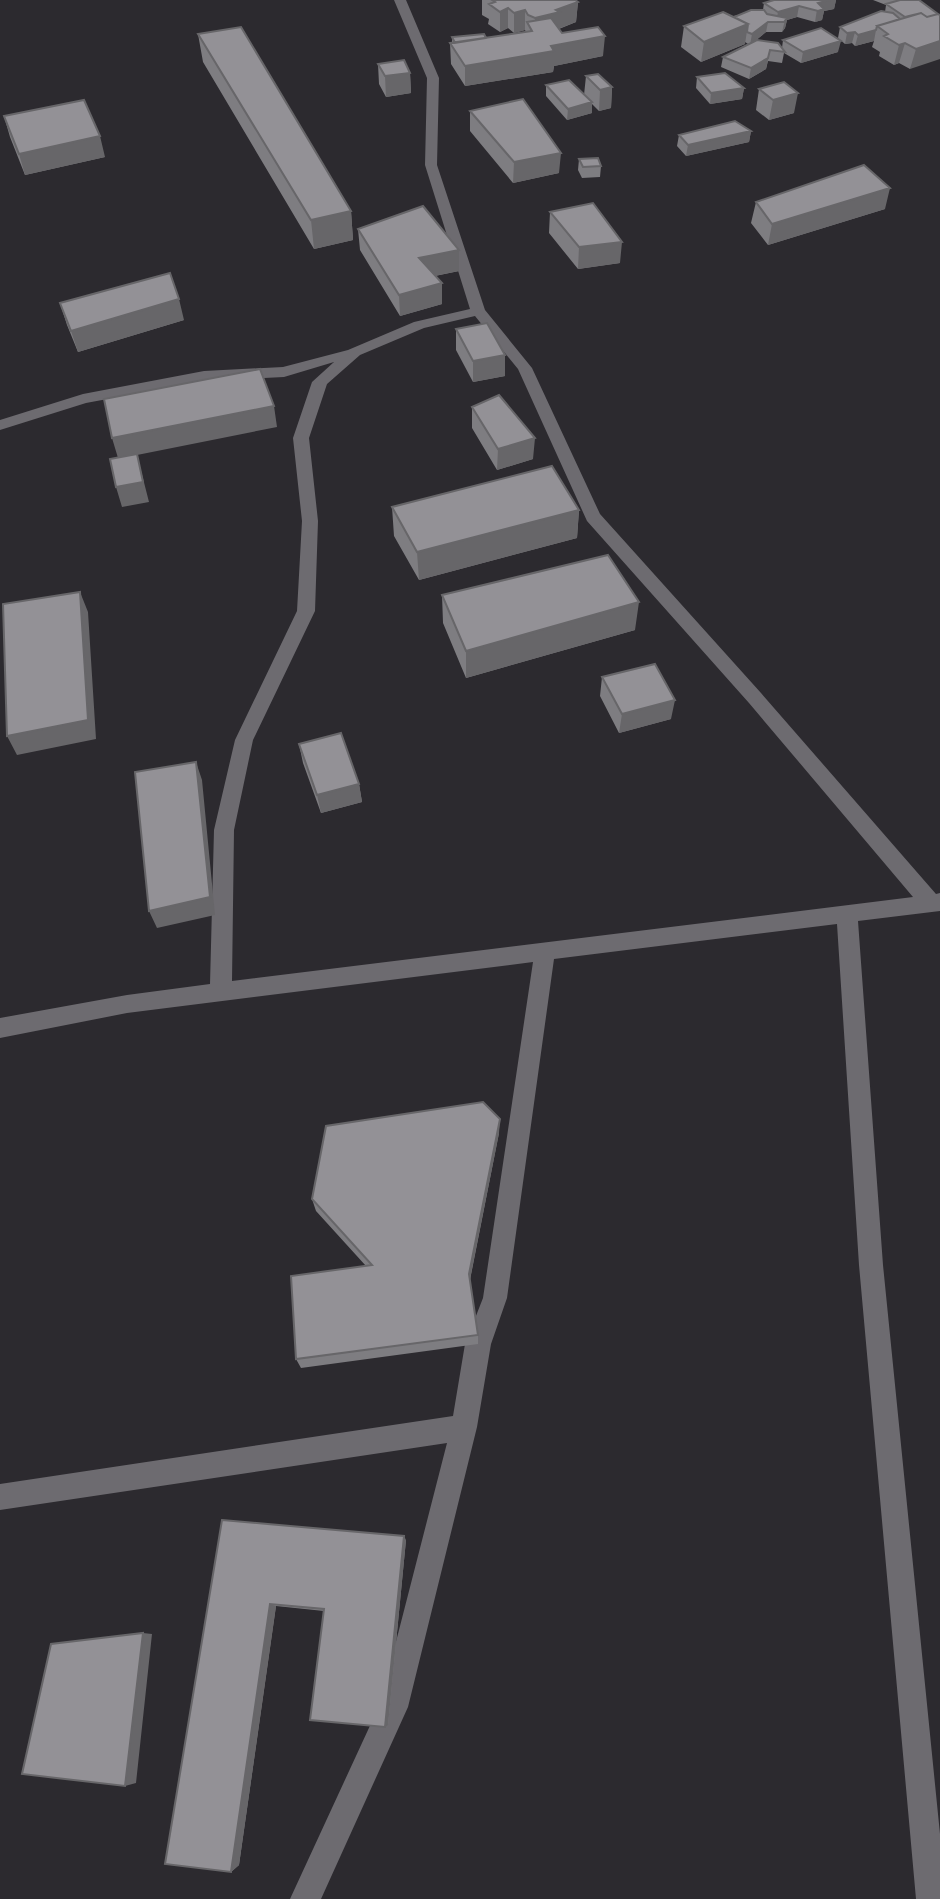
<svg xmlns="http://www.w3.org/2000/svg" width="940" height="1899" viewBox="0 0 940 1899" font-family="'Noto Serif',serif">
<style>
.lines{fill:none;stroke-linecap:round;stroke-linejoin:round}
.minor{fill:#6d6b70;fill-rule:evenodd}
.wall{fill:#7e7d81}
.shaded-wall{fill:#676669}
.building{fill:#939196;stroke:#676669;stroke-width:2}
</style>
<rect width="100%" height="100%" fill="#2c2a2f"/>
<g class="lines">
<path class="minor" d="M394,0H406L439,78L437,165L485,310L532,368L600,514L761,693L936,894L940,893V911L858,921L883,1265L940,1834V1899H916L859,1265L837,924L554,959L507,1298L491,1344L477,1427L408,1707L321,1899H290L380,1704L447,1443L0,1510V1484L453,1416L465,1344L483,1298L533,962L127,1013L0,1038V1018L127,995L210,984L214,830L235,740L297,611L302,521L293,438L312,382L334,362L284,377L204,381L86,403L0,430V420L83,394L204,371L283,367L348,350L414,322L470,309L425,165L427,78ZM475,316L518,369L587,521L749,703L913,897L232,981L234,830L253,740L315,611L318,521L309,438L327,384L360,355L424,328Z"/>
</g>
<path class="wall" d="M482,0H575L578,2L576,22L559,29L562,33L603,56L554,66L553,72L465,86L451,64L450,43H452V37L486,38L526,32L525,30L514,33L508,28L500,32L488,24L489,19L482,15Z
M774,0H836L834,9L824,11L822,20L815,22L797,17L787,20L785,28L782,32H766L755,41L782,48L783,40L838,52L801,63L784,53L782,63L768,61L766,69L749,79L721,67L723,57L748,44L745,42V44L701,62L681,47L684,26L763,10L764,3Z
M873,0H919L940,15L910,69L899,63L894,65L879,56L880,52L872,47L874,41L855,46L852,43L845,44L838,38L840,27L885,12L886,5Z
M198,34L351,211L353,240L314,249L203,62Z
M378,64L410,73L411,93L386,97L379,84Z
M586,76L612,87L611,108L599,111L592,104V113L567,120L546,96V85L584,95Z
M697,77L744,88L742,99L710,104L696,88Z
M759,89L794,113L769,120L756,110Z
M470,111L559,173L513,183L470,131Z
M4,116L105,157L25,175L10,137Z
M751,131L749,142L686,156L677,146L679,135Z
M579,159L601,166L600,177L582,178L578,170Z
M756,202L885,209L768,245L751,223Z
M550,212L620,263L578,269L549,233Z
M358,229L459,271L435,276L442,283V304L400,316L360,250Z
M60,303L184,320L78,352L67,325Z
M456,329L505,376L473,382L456,350Z
M472,407L533,459L497,470L472,428Z
M392,507L579,510L577,538L419,580L394,536Z
M442,595L635,630L466,678L443,623Z
M602,677L671,719L619,733L600,696Z
M299,744L359,784L362,802L321,813L303,763Z
M499,1133L470,1280L478,1335V1344L301,1368L296,1359L366,1266L316,1211L312,1199Z
M222,1520L406,1540L388,1725L324,1611L276,1606L239,1865L231,1872Z"/>
<path class="shaded-wall" d="M830,0H836L834,9L824,11L822,20L815,22L818,3Z
M578,2L576,22L534,38L535,18Z
M799,6L797,17L787,20L785,28L782,32L785,20L776,22L778,12Z
M508,8V28L500,32V12Z
M525,10V30L514,33V13Z
M768,22L766,32L750,45L752,34Z
M748,24L745,44L701,62L704,42Z
M876,30L874,41L855,46L858,35Z
M855,32L852,43L845,44L847,33Z
M605,36L603,56L554,66L553,72L465,86V66L551,46Z
M841,41L838,52L801,63L803,52Z
M940,41V59L910,69L916,49Z
M905,43L899,63L894,65L899,45Z
M770,50L766,69L749,79L751,68Z
M410,73L411,93L386,97L385,76Z
M612,87L611,108L599,111L600,90Z
M744,88L742,99L710,104L711,93Z
M798,93L794,113L769,120L773,100Z
M592,102V113L567,120L568,109Z
M751,131L749,142L686,156L688,145Z
M100,136L105,157L25,175L19,154Z
M561,153L559,173L513,183L514,162Z
M890,188L885,209L768,245L772,224Z
M351,211L353,240L314,249L311,220Z
M622,242L620,263L578,269L579,247Z
M459,250V271L419,279V258Z
M442,283V304L400,316L399,295Z
M179,299L184,320L78,352L71,331Z
M505,355V376L473,382V361Z
M274,406L277,427L137,455L149,502L122,507L116,487L118,458L112,438Z
M535,438L533,459L497,470L498,449Z
M579,510L577,538L419,580L417,552Z
M80,592L88,612L96,739L17,755L7,736Z
M639,602L635,630L466,678V651Z
M675,700L671,719L619,733L622,714Z
M196,762L202,780L215,915L157,928L149,911Z
M359,784L362,802L321,813L317,795Z
M500,1119L499,1133L469,1284V1274Z
M404,1536L406,1540L388,1725L385,1727Z
M270,1604L276,1606L239,1865L231,1872Z
M143,1633L152,1634L136,1783L125,1786Z"/>
<path class="building" d="M492,0H575L578,2L556,10L560,12L535,18L528,15L525,10L514,13L508,8L500,12L489,4L495,2Z
M774,0H830L818,3L824,9L818,11L799,6L778,12L764,3Z
M900,0H919L938,14L927,17L921,13L905,17L886,4Z
M751,10H764L767,14L787,18L784,22H768L752,34L747,32L748,24L734,17Z
M881,11L893,13L900,19L877,26L876,30L858,35L855,32L847,33L840,27Z
M723,12L748,24L704,42L684,26Z
M921,13L927,17L938,14L940,15V41L916,49L905,43L899,45L884,36L888,34L877,26Z
M551,18L562,33L598,27L605,36L551,46L554,51L465,66L450,43L532,31L527,22Z
M241,27L351,211L311,220L198,34Z
M821,28L841,41L803,52L783,40Z
M484,34L486,38L455,43L452,37Z
M757,40L778,43L785,52L770,50L768,58L751,68L723,57Z
M404,60L410,73L385,76L378,64Z
M725,73L744,88L711,93L697,77Z
M598,74L612,87L600,90L586,76Z
M569,80L592,102L568,109L546,85Z
M784,82L798,93L773,100L759,89Z
M523,99L561,153L514,162L470,111Z
M84,100L100,136L19,154L4,116Z
M735,121L751,131L688,145L679,135Z
M598,158L601,166L583,167L579,159Z
M864,165L890,188L772,224L756,202Z
M593,203L622,242L579,247L550,212Z
M423,206L459,250L419,258L442,283L399,295L358,229Z
M170,273L179,299L71,331L60,303Z
M487,323L505,355L473,361L456,329Z
M260,369L274,406L112,438L104,399Z
M499,395L535,438L498,449L472,407Z
M137,454L143,482L116,487L110,459Z
M552,466L579,510L417,552L392,507Z
M608,555L639,602L466,651L442,595Z
M80,592L88,720L7,736L3,604Z
M655,664L675,700L622,714L602,677Z
M341,733L359,784L317,795L299,744Z
M196,762L210,897L149,911L135,772Z
M483,1102L500,1119L469,1274L478,1335L296,1359L291,1276L372,1265L312,1199L326,1126Z
M222,1520L404,1536L385,1727L310,1720L324,1609L270,1604L231,1872L165,1864Z
M143,1633L125,1786L22,1774L51,1644Z"/>
</svg>
